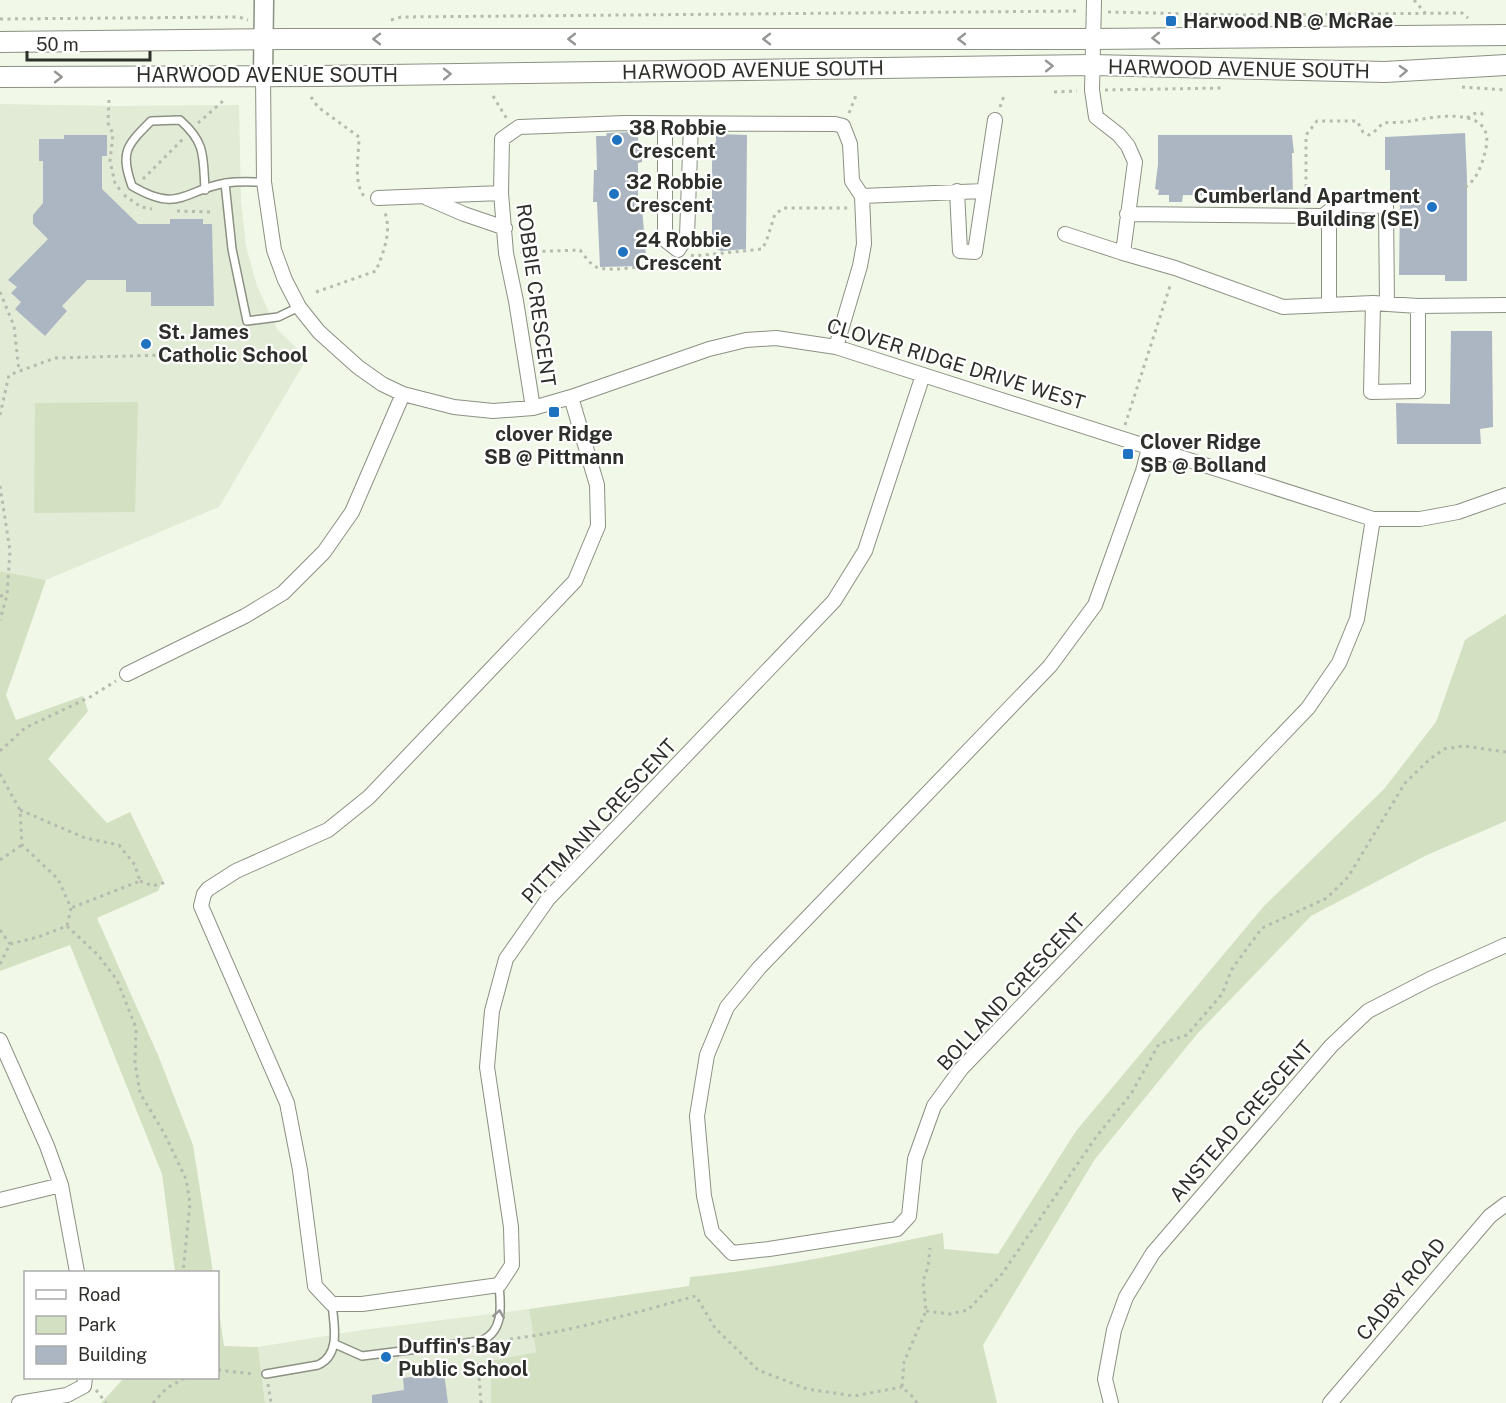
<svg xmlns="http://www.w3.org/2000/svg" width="1506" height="1403" viewBox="0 0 1506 1403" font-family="'Public Sans',sans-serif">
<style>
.built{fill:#e2ebd6}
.green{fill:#d4e0c2}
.building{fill:#acb6c2}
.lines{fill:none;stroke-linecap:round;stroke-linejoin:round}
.service-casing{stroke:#8b9183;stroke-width:10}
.minor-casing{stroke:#8b9183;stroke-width:16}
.tertiary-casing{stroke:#8b9183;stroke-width:21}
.secondary-casing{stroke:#8b9183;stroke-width:22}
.path{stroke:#b6bbaf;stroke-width:3;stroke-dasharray:3 4.5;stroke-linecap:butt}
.service{stroke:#fff;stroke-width:7}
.minor{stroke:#fff;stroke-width:14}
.tertiary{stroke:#fff;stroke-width:18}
.secondary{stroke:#fff;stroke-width:20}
.oneway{stroke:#969794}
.poi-dot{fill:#1e72c0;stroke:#fff;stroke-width:2}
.labels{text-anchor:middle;stroke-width:4.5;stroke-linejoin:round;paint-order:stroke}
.poi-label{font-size:20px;font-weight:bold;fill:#2d2f2a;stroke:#fff;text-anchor:start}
.street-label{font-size:20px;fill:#2d2f2a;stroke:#fff}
</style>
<rect width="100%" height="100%" fill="#f1f8e8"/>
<path class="built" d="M0,104L115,106L239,105L241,201L246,246L257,286L277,329L307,358L219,507L46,580L0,571Z
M529,1309L536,1352L491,1361V1403H265L258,1347L362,1330Z"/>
<path class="green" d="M138,402L135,512L34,513L35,403Z
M0,571L46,580L6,695L16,720L83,696L88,711L48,759L107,823L130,812L163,880L158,891L97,918L158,1055L193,1145L213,1272H175L162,1174L70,945L0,971Z
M1506,614V821L1427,855L1311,916L1198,1033L1095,1159L983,1345L997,1403H491V1361L536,1352L529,1309L689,1286L690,1277C775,1269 859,1250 943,1233L944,1249L998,1254L1076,1131L1264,906L1384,789L1436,722L1465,640Z
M218,1304L224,1346L258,1347L265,1403H101L124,1378H218Z"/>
<path class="building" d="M634,132L638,134V143H642V162L638,163V207H642L646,257H641L640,266L600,267L597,202H593L594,170H597L596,136H606L607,133Z
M1465,133L1467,178V281H1445V275H1399L1400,198H1390V170H1385V137Z
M716,134L747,135L746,249L721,251L716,249V239H712V143H716Z
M64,135H107V156H102V189L138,224H170V219H203V224H212L214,306H151V292H126V280H87L62,306L67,311L45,336L15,309L21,302L11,293L17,287L8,280L48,239L33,224V215L43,203V161H39V139H64Z
M1158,135H1292L1294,153H1292L1293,196L1183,195L1182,202H1169V195H1158L1159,190L1155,189L1158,164Z
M1451,331H1492L1493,427L1480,429L1481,444H1397L1396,403L1450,404Z
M444,1373L448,1403H372V1395L404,1390L403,1378Z"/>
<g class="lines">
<g class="service-casing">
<path id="service" d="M225,183L232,249L247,321L278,317L299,307
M205,190C203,156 206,143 180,120L151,121C126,146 120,152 132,186C180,214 183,190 226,183C238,181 252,182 264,182
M335,1344L362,1356L481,1341C504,1331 501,1306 499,1285
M266,1374L318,1365C341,1355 334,1325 332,1304"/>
</g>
<g class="minor-casing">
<path id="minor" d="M1094,0L1092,90L1096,117L1119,135L1128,146L1135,162L1123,253L1175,268L1283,307L1373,303L1418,306L1506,305
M263,75L264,182L274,250L285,280L299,307L319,332L358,367L382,384L403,394L454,407L493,411L533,408L571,397L709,349L746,340L776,338L836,347L1373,519H1420L1458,512L1506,495
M665,124V240L678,250L687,236L691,124
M957,191L960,251L975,252L995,120
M862,196L984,191
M378,198L501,193
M427,198L464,214L505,228
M1127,214L1323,216L1337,205L1386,206L1387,304
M1323,216L1329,227V304
M1065,234L1123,253
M1373,303L1371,392L1418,391V306
M571,397L597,485L598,526L575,581L369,797L328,830L236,871L208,889L204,894L201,906L287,1103L300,1170L315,1286L332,1304H362L499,1285L512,1265L511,1227L487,1067L492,1011L506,959L548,899L834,601L865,551L923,375
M533,408L516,301L506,253L501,193L502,139L519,127L625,123L835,124L843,126L850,144L852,181L862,196L864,244L860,266L836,347
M1149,448L1143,471L1095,605L1050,666L759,968L727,1007L707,1055L697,1116L704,1196L712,1232L732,1253L769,1249L897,1229L909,1216L915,1159L934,1106L961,1069L1308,708L1339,663L1357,619L1373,519
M127,674L245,616L283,593L324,552L352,512L403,394
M0,1040L47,1146L61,1185L77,1272
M0,1200L61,1185
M19,1403L67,1395L84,1386L85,1378
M1111,1403L1105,1379L1114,1330L1126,1297L1153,1253L1331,1046L1368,1011L1430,979L1506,945
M1330,1403L1490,1216L1506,1204"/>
</g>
<g class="tertiary-casing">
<path id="tertiary" d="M263,75L264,0"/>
</g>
<g class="secondary-casing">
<path id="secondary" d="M0,42L285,39H1094L1506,35
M0,77L318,76L1092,65L1385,72L1506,65"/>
</g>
<path class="path" d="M1414,0L1426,14
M1108,12L1237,15L1462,13L1468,18
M0,19L239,17L248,20
M391,20L401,17L1080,11
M1462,87L1505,90
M1105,90L1221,88
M1054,92L1077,91
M493,96L507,119
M311,97L318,107L359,137C359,154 353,183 364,196
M109,100L108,123L113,134L110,161L115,183L120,190
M1000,107L1005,93
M849,113L857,93
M1467,118C1472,114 1475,113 1481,113L1484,116
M198,123L223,101
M143,179L183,139
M124,195L141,207L152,209
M1306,202V135L1317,121H1357L1363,132L1369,135L1374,132L1383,123C1392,122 1402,123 1411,121C1437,116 1498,105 1485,152C1482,165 1476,181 1465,187
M177,211L214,212
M520,252L580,250C584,255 590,264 596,267C614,273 649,265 668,262
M691,255L694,256L762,249L766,242L775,214L784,208H850
M0,292L14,326L19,371
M316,292L376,271C383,253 392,232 385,213
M0,415L9,375L55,358L166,355
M1125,425L1171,283
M0,486L10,551L7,595L0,620
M0,596L7,595
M0,751L25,728L90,697L116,681
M0,774L20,810L22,845L58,879L71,908L67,926
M20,810L85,838L119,845L135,865L140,881L71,908
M0,860L22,845
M140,881L153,886L166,882
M67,926L98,955L117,980L136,1028L135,1063L140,1093L164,1133L186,1179L190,1203L183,1272
M0,930L10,944
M0,964L10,944L38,937L67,926
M926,1311L950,1314L968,1310L1002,1274L1096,1137L1131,1094L1159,1044L1187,1035L1222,994L1232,969L1262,928L1327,898L1348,877L1405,783L1430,759L1444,749L1464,746L1506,752
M510,1339C571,1332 637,1312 696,1296L715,1328L758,1370L807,1389L854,1396L902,1387
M478,1363L481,1403
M218,1370L254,1374
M268,1384L271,1403
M96,1390L106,1403
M153,1403L167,1388L185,1378
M917,1403L913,1397L902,1387L904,1362L926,1311L923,1281L928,1267L930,1248"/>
<use href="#service" class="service"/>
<use href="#minor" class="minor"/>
<use href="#tertiary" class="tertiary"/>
<use href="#secondary" class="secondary"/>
</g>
<defs><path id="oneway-chevron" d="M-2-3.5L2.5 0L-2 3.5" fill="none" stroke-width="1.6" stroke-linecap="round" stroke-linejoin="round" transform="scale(1.5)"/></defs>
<g class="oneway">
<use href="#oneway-chevron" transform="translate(1156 38) rotate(179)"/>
<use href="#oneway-chevron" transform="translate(377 39) rotate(180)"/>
<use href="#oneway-chevron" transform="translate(572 39) rotate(180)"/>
<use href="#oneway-chevron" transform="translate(767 39) rotate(180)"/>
<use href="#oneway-chevron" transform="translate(962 39) rotate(180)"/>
<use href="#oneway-chevron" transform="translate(1049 66) rotate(-1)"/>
<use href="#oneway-chevron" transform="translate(1403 71) rotate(-3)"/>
<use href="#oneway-chevron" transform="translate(447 74) rotate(-1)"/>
<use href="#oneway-chevron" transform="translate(58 77)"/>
<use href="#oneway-chevron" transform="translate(499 1314) rotate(-81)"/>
</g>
<g class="poi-dot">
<rect x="1165" y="15" width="12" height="12" rx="3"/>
<circle cx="617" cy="140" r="6"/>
<circle cx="614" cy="194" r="6"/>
<circle cx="1432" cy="207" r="6"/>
<circle cx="623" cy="252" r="6"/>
<circle cx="146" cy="344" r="6"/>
<rect x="548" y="406" width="12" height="12" rx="3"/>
<rect x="1122" y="448" width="12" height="12" rx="3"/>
<circle cx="386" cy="1357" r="6"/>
</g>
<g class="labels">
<g class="poi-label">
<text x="1183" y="28">Harwood NB @ McRae</text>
<text x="629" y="135">38 Robbie<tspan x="629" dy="23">Crescent</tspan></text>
<text x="626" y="189">32 Robbie<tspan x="626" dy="23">Crescent</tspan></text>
<text x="1420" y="203" text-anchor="end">Cumberland Apartment<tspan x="1420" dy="23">Building (SE)</tspan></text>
<text x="635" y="247">24 Robbie<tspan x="635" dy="23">Crescent</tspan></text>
<text x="158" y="339">St. James<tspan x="158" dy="23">Catholic School</tspan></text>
<text x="554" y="441" text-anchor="middle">clover Ridge<tspan x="554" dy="23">SB @ Pittmann</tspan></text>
<text x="1140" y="449">Clover Ridge<tspan x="1140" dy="23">SB @ Bolland</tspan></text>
<text x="398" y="1353">Duffin's Bay<tspan x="398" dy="23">Public School</tspan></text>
</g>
<g class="street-label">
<text transform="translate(1239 69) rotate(1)" y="7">HARWOOD AVENUE SOUTH</text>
<text transform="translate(753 70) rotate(-1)" y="7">HARWOOD AVENUE SOUTH</text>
<text x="267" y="82">HARWOOD AVENUE SOUTH</text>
<text transform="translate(536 295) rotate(82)" y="7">ROBBIE CRESCENT</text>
<text transform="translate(956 364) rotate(17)" y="7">CLOVER RIDGE DRIVE WEST</text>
<text transform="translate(599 821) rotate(-47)" y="7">PITTMANN CRESCENT</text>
<text transform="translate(1011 992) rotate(-47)" y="7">BOLLAND CRESCENT</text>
<text transform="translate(1241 1121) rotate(-49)" y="7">ANSTEAD CRESCENT</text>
<text transform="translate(1401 1289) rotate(-50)" y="7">CADBY ROAD</text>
</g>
</g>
<rect x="24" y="1271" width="195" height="108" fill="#ffffff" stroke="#abacaa" stroke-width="1.5"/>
<rect x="36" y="1290" width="30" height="9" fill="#ffffff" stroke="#abacaa" stroke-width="1.5"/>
<text x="78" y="1301" font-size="18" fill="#2d2f2a">Road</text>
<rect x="36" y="1316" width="30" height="18" fill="#d4e0c2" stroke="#abacaa" stroke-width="1.5"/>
<text x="78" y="1331" font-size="18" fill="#2d2f2a">Park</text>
<rect x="36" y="1346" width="30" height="18" fill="#acb6c2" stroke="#abacaa" stroke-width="1.5"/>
<text x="78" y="1361" font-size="18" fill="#2d2f2a">Building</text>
<path d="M27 51v9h123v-9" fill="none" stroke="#2d2f2a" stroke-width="3"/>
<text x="36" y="51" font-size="18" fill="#2d2f2a" stroke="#ffffff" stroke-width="4.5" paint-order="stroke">50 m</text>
</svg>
